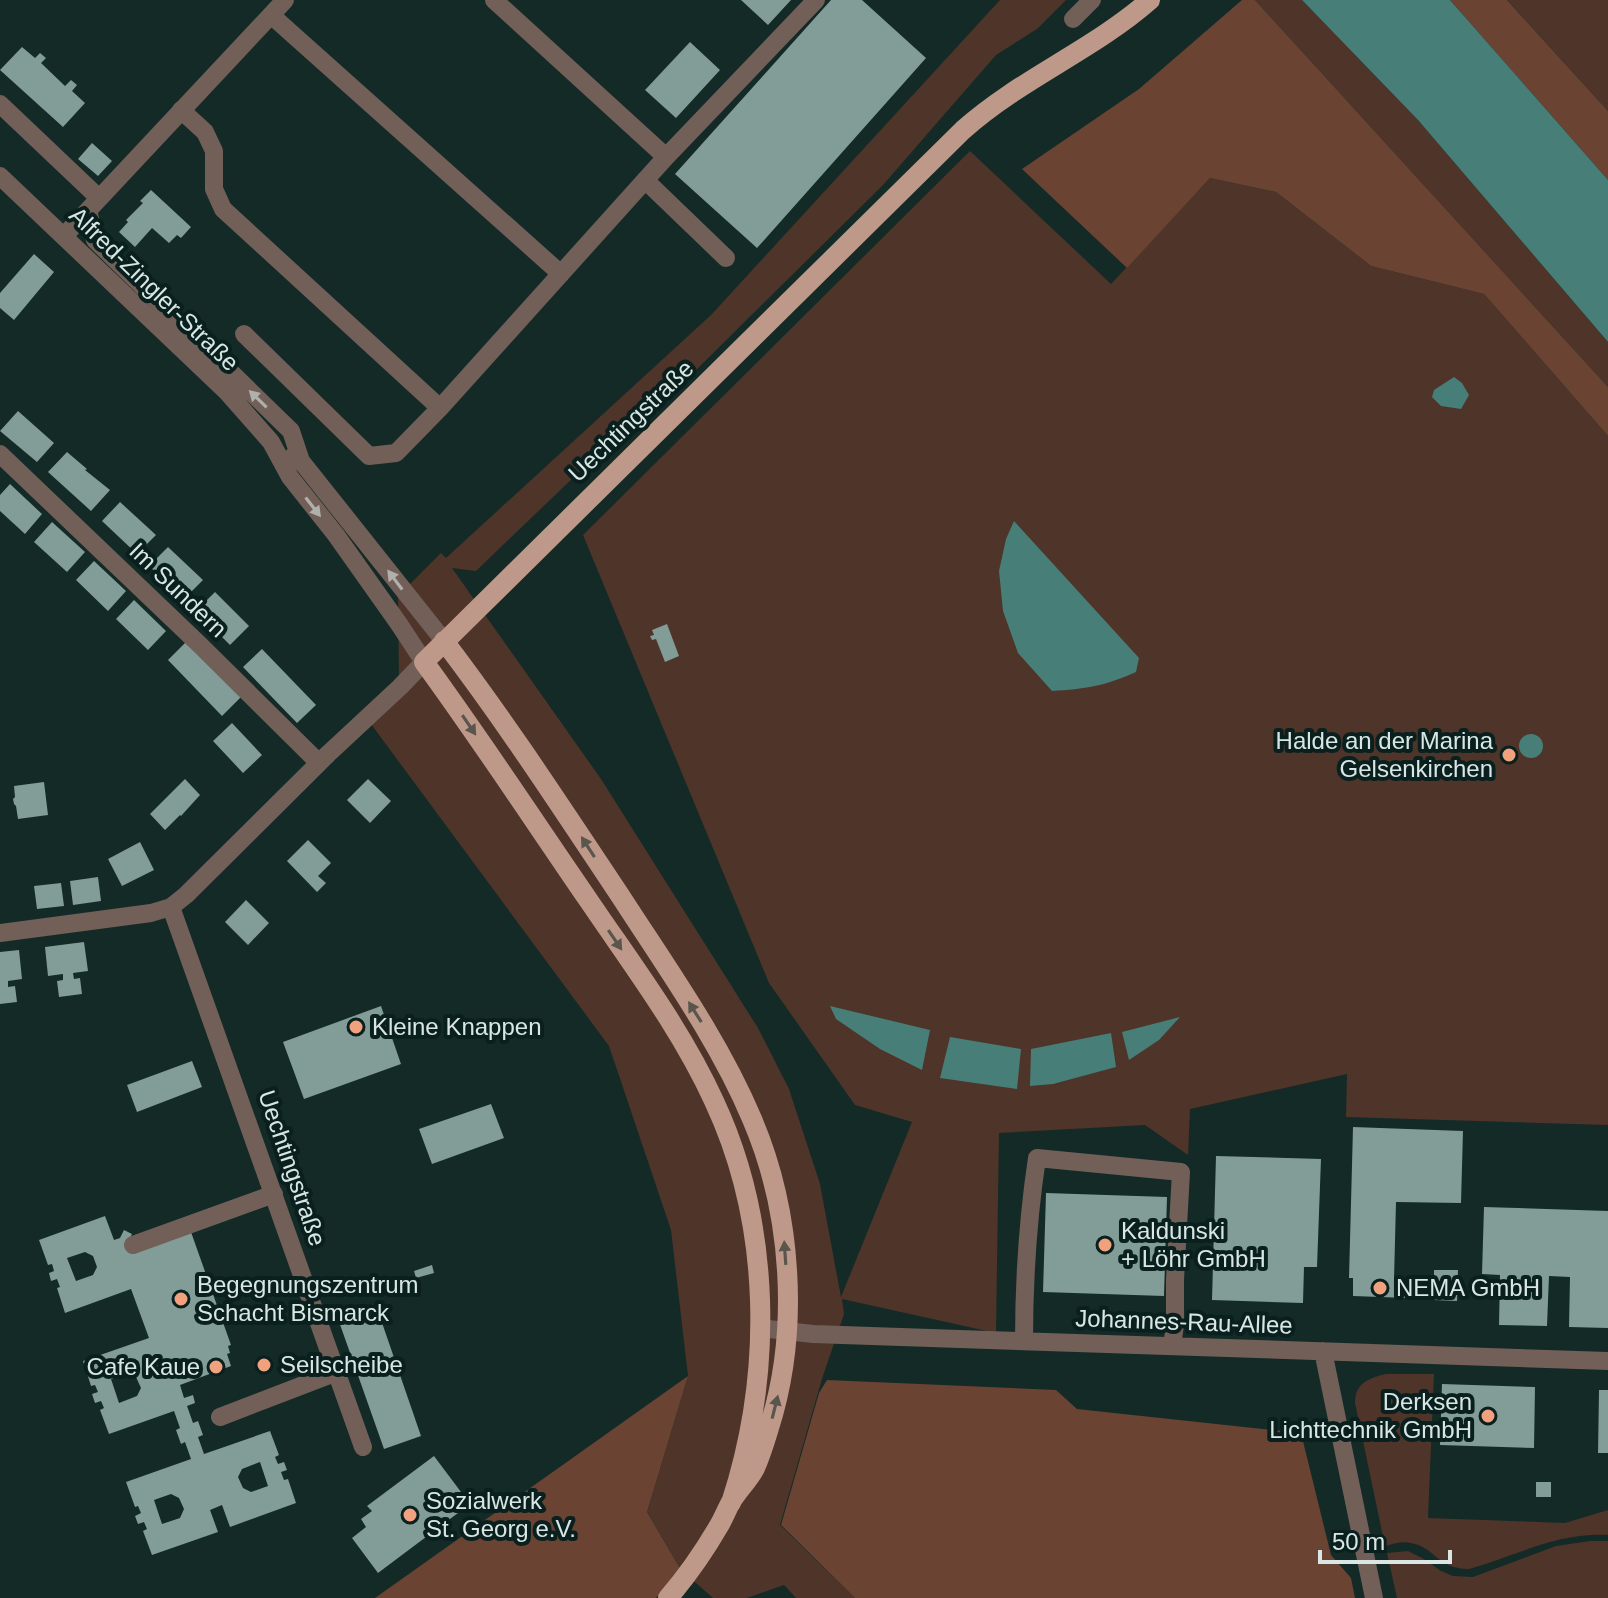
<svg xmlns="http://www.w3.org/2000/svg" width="1608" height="1598" viewBox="0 0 1608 1598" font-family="Arial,sans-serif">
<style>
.green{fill:#4e3429}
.forest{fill:#6a4333}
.water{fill:#477e77}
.building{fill:#829c98;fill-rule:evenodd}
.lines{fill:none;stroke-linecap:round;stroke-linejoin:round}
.minor{stroke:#725f58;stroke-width:18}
.major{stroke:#be9989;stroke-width:20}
.oneway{fill:#b0b0ac}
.oneway2{fill:#5a564e}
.poi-dot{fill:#f2a17e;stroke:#09201e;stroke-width:3}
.labels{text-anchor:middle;stroke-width:8;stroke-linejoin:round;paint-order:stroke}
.street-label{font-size:24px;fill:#d9e6e4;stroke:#09201e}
.poi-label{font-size:24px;fill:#d9e6e4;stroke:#09201e;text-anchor:start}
</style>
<rect width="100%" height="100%" fill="#132a27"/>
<path class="green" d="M1000,0H1066L1037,29L996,55L883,185L691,375L575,476L476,571L452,568L601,779L758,1028L789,1089L820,1184L841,1297L912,1122L855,1105L769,983L583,535L970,151L1111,284L1210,178L1276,192L1371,266L1484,294L1608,436V1125L1346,1117L1347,1074L1190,1109L1188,1155L1145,1125L999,1133L996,1333L842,1299L844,1314L822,1379L780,1525L855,1598H796L784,1585L747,1598H713L681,1570L647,1512L688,1376L671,1230L609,1046L368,720L399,683L398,596L441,553L446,558L711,315Z
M1255,0H1302L1418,120L1608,342V387Z
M1507,0H1608V111L1510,3Z
M1386,1374H1434L1428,1518L1565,1523L1608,1510V1535C1554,1533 1519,1555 1469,1569C1437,1569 1435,1547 1411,1543C1402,1541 1393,1544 1385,1546L1355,1403C1355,1383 1369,1378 1386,1374Z
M1590,1541H1608V1598H1397L1387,1553L1408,1551L1422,1558L1441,1571L1453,1576L1473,1577L1556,1546Z"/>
<path class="forest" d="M1242,0H1255L1608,387V436L1484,294L1371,266L1276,192L1210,178L1127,268L1022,169L1139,89Z
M1450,0H1507L1608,111V180Z
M688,1376L647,1512L681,1570L656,1598H375Z
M827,1380L1056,1390L1077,1409L1301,1433L1331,1555L1351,1578L1355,1598H855L781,1525L819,1393Z"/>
<path class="water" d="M1302,0H1450L1608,180V342L1418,120Z
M1454,377L1462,383L1469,395L1461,409L1441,406L1432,397L1434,390Z
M1014,521L1139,658L1136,672C1105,686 1085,689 1052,691L1018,653L1003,611L999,571L1006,539Z
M1519 746a12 12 0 1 1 24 0a12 12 0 1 1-24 0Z
M830,1006L930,1030L922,1070L880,1049L836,1019Z
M1180,1017L1159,1040L1129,1060L1122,1032Z
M1111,1033L1116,1067L1053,1084L1030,1086L1031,1049Z
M950,1037L1021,1049L1017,1089L940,1078Z"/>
<path class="building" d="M741,0H791L768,25Z
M831,0H862L926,58L757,248L675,174Z
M690,42L720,70L676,118L645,90Z
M22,47L35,58L40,53L46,58L41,63L65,86L71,80L77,85L72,91L85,103L63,127L0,70Z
M92,143L112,161L98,176L78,159Z
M151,190L191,227L181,238L177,235L169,243L152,228L135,247L119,232L128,222L126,220L143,203L140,201Z
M34,254L54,272L14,320L0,308V293Z
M18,411L54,443L37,462L0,431Z
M67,452L87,469L85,470L110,490L91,511L48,472Z
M10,484L42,514L25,534L0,511V495Z
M120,502L156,535L137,554L102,521Z
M52,522L85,552L67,572L34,542Z
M168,547L203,580L184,599L149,566Z
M94,561L126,591L108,611L76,580Z
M215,592L249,626L230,645L196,611Z
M134,600L166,631L148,650L116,619Z
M667,624L679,656L665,662L656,639L652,640L650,636L654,635L652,630Z
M186,642L241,697L222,716L168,660Z
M262,649L316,705L297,723L243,667Z
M232,723L262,755L243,773L213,741Z
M185,779L200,795L181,816L180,815L165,830L150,814Z
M368,779L391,801L370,823L347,800Z
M44,782L48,815L18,819L16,806L14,804L13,799L15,797L14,786Z
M308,840L331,863L318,876L326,883L317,892L287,861Z
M140,842L154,870L122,886L108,859Z
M98,877L101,901L73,905L70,881Z
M61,883L64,906L37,909L34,886Z
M246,900L269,923L248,945L225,922Z
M84,942L88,971L73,973L74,979L80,978L82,994L59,997L57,981L63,980V974L48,976L45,947Z
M19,950L22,979L8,981V987L15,986L17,1002L0,1004V952Z
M381,1006L401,1064L304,1099L283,1042Z
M192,1061L202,1087L137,1112L127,1085Z
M491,1104L504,1138L432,1164L419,1129Z
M1353,1127L1463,1131L1461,1203L1396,1202L1394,1280H1408L1407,1298L1353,1296V1278H1349Z
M1216,1156L1321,1159L1317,1267H1304L1303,1303L1212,1300Z
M1046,1193L1167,1197L1164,1296L1043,1292Z
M1484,1207L1608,1211V1328L1569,1327L1570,1277L1549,1276L1547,1326L1499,1325L1500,1275L1482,1274Z
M105,1216L114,1240L120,1238L124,1230L132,1234L128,1242L191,1232L231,1345L228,1346L230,1353L227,1354L231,1366L180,1385L184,1398L193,1395L195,1403L187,1406L193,1423L198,1421L203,1435L198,1437L204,1454L270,1431L279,1455L275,1457L278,1464L284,1462L287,1470L281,1472L284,1480L288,1479L296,1503L230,1527L222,1505L210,1510L218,1532L152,1555L143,1531L147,1529L144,1522L138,1524L135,1516L141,1513L138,1506L135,1507L126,1482L191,1459L185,1442L181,1444L176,1430L180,1428L174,1411L109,1434L100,1410L104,1408L101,1401L95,1403L92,1394L98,1392L95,1385L91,1386L83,1361L149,1338L131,1289L65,1313L57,1288L60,1287L57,1279L51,1281L49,1273L54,1271L52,1264L48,1265L39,1240ZM85,1252L93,1256L97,1267L93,1275L76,1281L67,1258ZM128,1373L136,1377L141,1388L137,1396L119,1403L111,1379ZM260,1462L268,1486L251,1492L243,1488L238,1477L242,1469ZM171,1494L179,1498L184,1509L180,1518L162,1524L154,1500Z
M432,1265L434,1273L416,1278L414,1271Z
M1434,1270H1458L1457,1301L1434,1300Z
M373,1304L376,1315L379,1314L421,1436L384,1449L337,1316Z
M1442,1384L1535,1387L1534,1448L1440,1445Z
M1599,1390H1608V1453H1598Z
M434,1456L470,1504L378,1573L352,1538L366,1527L361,1519L372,1511L367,1506Z
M1536,1482H1551V1497H1536Z"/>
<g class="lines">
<path class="minor" d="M271,15L561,274
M1073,19L1092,0
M0,104L99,198
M181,110L205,132L214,151V189L223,209L440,408L396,453L369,456L244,334
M666,157L816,0
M0,176L227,392L271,442L290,477L336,535L399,624L424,662L400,687L328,754L186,895L171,907L151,913L0,933
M645,180L726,258
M88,210L95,240L291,431L301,461
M64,236L285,0
M440,408L666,157L494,0
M0,454L201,646L319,763
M293,456L301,461L444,641
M171,907L363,1447
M133,1245L274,1194
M760,1328L813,1334L1608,1361
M1024,1341C1024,1280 1028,1218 1037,1158L1181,1172L1175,1280V1325L1172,1346
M1323,1351L1374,1598
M220,1417L337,1372"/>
<path class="major" d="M444,641C508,725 565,813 623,900C669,971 719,1041 752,1119C792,1212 800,1331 769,1428C765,1441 761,1455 755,1468C749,1480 738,1490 731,1502C727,1509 724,1517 720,1524C705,1550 687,1576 668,1598
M731,1503C773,1374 772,1225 714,1101C681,1029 633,966 589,901C534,821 481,740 424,662L963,130C1020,79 1093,50 1150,0"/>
</g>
<defs><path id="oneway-solid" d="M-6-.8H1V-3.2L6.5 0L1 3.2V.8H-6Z" transform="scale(2)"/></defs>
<g class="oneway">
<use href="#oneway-solid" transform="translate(258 399) rotate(-136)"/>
<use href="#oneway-solid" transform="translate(313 507) rotate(52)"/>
<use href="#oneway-solid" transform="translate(395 580) rotate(-127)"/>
</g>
<g class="oneway2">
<use href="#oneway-solid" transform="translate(469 725) rotate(56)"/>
<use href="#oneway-solid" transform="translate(588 847) rotate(-123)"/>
<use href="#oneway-solid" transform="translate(615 940) rotate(56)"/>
<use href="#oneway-solid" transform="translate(695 1012) rotate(-122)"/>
<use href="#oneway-solid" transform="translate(785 1253) rotate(-94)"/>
<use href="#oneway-solid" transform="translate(775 1407) rotate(-76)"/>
</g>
<g class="poi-dot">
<circle cx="1509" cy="755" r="8"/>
<circle cx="356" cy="1027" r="8"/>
<circle cx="1105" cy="1245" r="8"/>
<circle cx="1380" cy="1288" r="8"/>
<circle cx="181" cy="1299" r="8"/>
<circle cx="264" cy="1365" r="8"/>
<circle cx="216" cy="1367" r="8"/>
<circle cx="1488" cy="1416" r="8"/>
<circle cx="410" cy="1515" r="8"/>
</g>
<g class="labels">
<g class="street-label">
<text transform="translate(154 289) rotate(44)" y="8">Alfred-Zingler-Straße</text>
<text transform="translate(631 421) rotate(-44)" y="8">Uechtingstraße</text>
<text transform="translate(178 590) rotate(44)" y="8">Im Sundern</text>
<text transform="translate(292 1168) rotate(71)" y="8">Uechtingstraße</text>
<text transform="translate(1184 1322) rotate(2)" y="8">Johannes-Rau-Allee</text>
</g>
<g class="poi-label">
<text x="1493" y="749" text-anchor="end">Halde an der Marina<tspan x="1493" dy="28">Gelsenkirchen</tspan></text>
<text x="372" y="1035">Kleine Knappen</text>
<text x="1121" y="1239">Kaldunski<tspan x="1121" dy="28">+ Löhr GmbH</tspan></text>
<text x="197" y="1293">Begegnungszentrum<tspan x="197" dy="28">Schacht Bismarck</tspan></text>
<text x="1396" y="1296">NEMA GmbH</text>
<text x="280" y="1373">Seilscheibe</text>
<text x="200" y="1375" text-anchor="end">Cafe Kaue</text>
<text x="1472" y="1410" text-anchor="end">Derksen<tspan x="1472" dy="28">Lichttechnik GmbH</tspan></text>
<text x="426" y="1509">Sozialwerk<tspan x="426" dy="28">St. Georg e.V.</tspan></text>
</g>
</g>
<path d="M1320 1550v12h130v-12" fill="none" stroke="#d9e6e4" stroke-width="4"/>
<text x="1332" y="1550" font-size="24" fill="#d9e6e4" stroke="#09201e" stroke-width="6" paint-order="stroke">50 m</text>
</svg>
